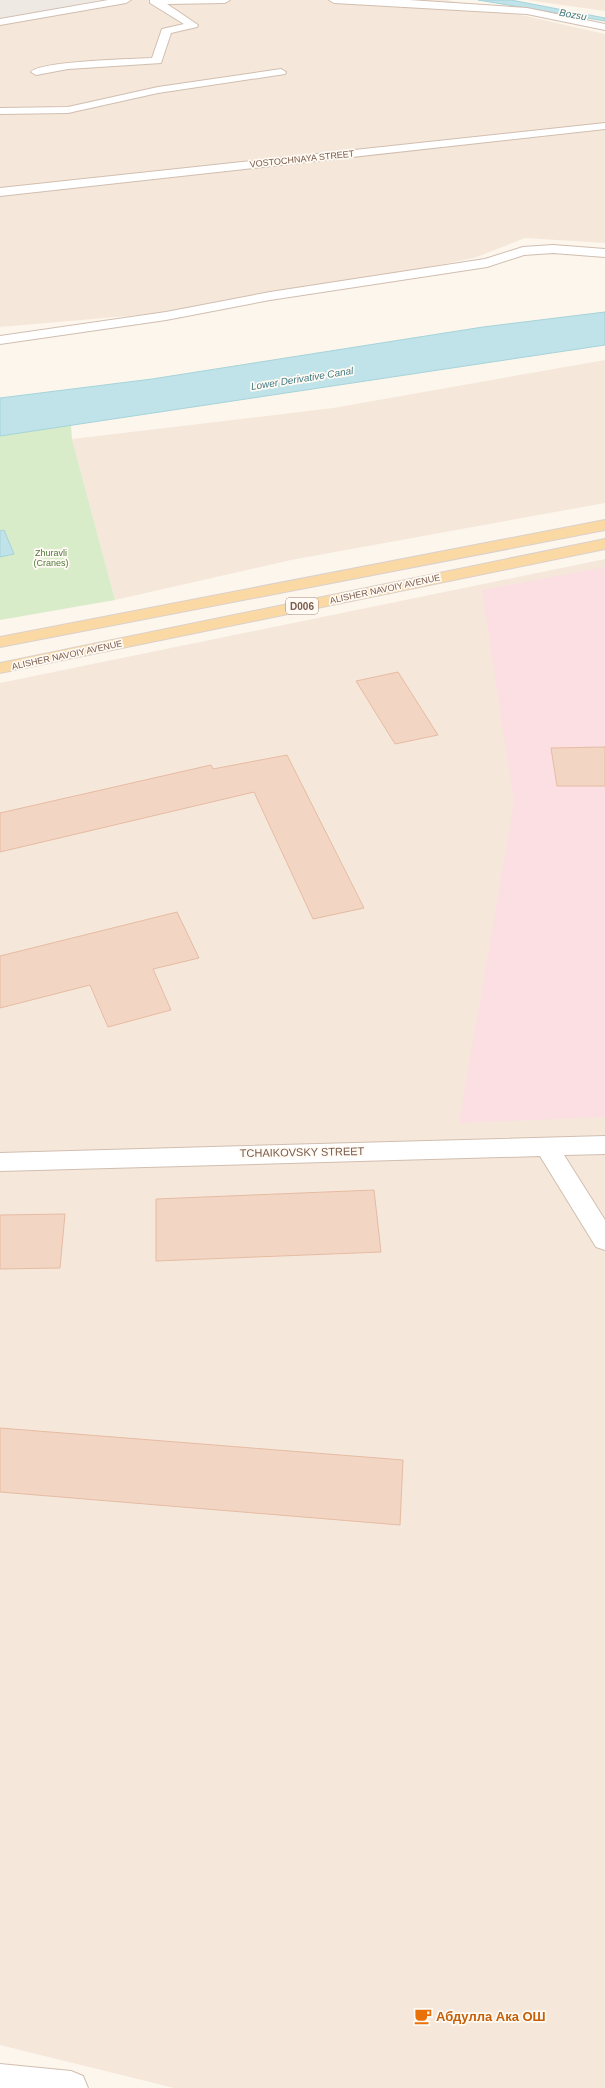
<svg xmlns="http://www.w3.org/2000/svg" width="605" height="2088" viewBox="0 0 605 2088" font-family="Arial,sans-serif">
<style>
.residential{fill:#f5e8da}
.industrial{fill:#efe9e4}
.medical{fill:#fbdfe3}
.green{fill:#d8ecc9}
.water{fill:#bfe3e8;stroke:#a5d3da}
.building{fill:#f3d5c3;stroke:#e6bba3}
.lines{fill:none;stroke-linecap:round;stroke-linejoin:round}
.minor-casing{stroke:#d1beb0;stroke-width:2}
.major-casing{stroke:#dad1cd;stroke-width:2}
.minor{fill:#fff;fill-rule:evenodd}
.major{fill:#fbd9a5;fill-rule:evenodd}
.labels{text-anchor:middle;stroke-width:3.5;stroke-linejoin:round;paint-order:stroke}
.far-street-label{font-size:9px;fill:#7a5c4d;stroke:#fffaf3}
.far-park-label{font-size:9px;fill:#537a41;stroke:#fffaf3}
.far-water-label{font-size:10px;font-style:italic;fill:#437c86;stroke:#fffaf3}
.shield{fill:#fffaf3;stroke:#a28b7f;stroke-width:1}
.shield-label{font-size:10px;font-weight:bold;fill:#7a5c4d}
.street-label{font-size:11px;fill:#7a5c4d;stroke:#fffaf3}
.near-food-label{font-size:13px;font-weight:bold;fill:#c56008;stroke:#fffaf3;text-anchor:start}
</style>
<rect width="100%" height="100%" fill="#fdf6ec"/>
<path class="residential" d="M112,0H446L526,16L605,34V243L525,238L474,258L221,308L0,327V24Z
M527,0H605V11Z
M605,360V503L291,560L115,600L72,439L333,408Z
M605,559V2088H174L0,2045V683Z"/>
<path class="industrial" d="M0,0H99L0,20Z"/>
<path class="medical" d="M605,567V1117L459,1123L514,803L482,590Z"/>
<path class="green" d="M71,425L72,439L115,600L0,620V436Z"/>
<path class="water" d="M478,0H511L605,18V21Z
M605,312V345L0,436V398L152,379L483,327Z
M4,530L14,554L0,557V531Z"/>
<path class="building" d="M398,672L438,735L395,744L356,681Z
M605,747V786H557L551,748Z
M287,755L364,908L313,919L254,792L0,852V813L211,765L213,769Z
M177,912L199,958L153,969L171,1010L108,1027L90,985L0,1008V956Z
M374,1190L381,1252L156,1261V1199Z
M65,1214L60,1268L0,1269V1215Z
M0,1428L403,1460L400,1525L0,1492Z"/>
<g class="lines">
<g class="minor-casing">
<path id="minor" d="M108,0H131L126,3L0,25V19Z
M150,0H230L225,3L167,4L198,25L197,27L171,33L161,63L68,69L36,75L31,72C39,61 134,59 152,58L162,29L184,24L150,3Z
M329,0H409L527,8L605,24V30L527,14L334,3Z
M281,69L286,72L285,74L158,93L68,113L0,114V108L68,107L158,87Z
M605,123V129L0,196V188Z
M553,245L605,249V257L553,253L524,255L487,267L270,300L166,320L0,344V336L166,312L270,292L485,259L523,247Z
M605,1136V1154L564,1155L605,1220V1250L596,1247L540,1156L0,1171V1153Z
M0,2064L71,2071L83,2076L88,2088H0Z"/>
</g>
<g class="major-casing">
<path id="major" d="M605,520V530L0,647V637Z
M605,539V549L0,673V663Z"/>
</g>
<use href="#minor" class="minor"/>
<use href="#major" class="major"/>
</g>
<defs>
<g id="cafe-bare" transform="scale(1.38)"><path d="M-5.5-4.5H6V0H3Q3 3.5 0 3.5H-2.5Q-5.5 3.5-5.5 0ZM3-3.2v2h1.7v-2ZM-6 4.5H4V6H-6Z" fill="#e8710a" stroke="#fffaf3" stroke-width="2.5" paint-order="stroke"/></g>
</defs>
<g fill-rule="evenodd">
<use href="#cafe-bare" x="423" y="2016"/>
</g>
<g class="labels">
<g class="far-street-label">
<text transform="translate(302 159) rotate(-6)" y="3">VOSTOCHNAYA STREET</text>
<text transform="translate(385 589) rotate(-12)" y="3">ALISHER NAVOIY AVENUE</text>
<text transform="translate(67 655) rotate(-12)" y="3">ALISHER NAVOIY AVENUE</text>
</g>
<g class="far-park-label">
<text x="51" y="556">Zhuravli<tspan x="51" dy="10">(Cranes)</tspan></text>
</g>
<g class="far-water-label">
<text transform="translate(573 14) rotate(10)" y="4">Bozsu</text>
<text transform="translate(302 378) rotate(-9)" y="4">Lower Derivative Canal</text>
</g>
<rect class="shield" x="286" y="598" width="32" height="16" rx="3"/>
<g class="shield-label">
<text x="302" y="610">D006</text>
</g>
<g class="street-label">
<text transform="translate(302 1152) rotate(-1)" y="4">TCHAIKOVSKY STREET</text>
</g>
<g class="near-food-label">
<text x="436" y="2021">Абдулла Ака ОШ</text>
</g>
</g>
</svg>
